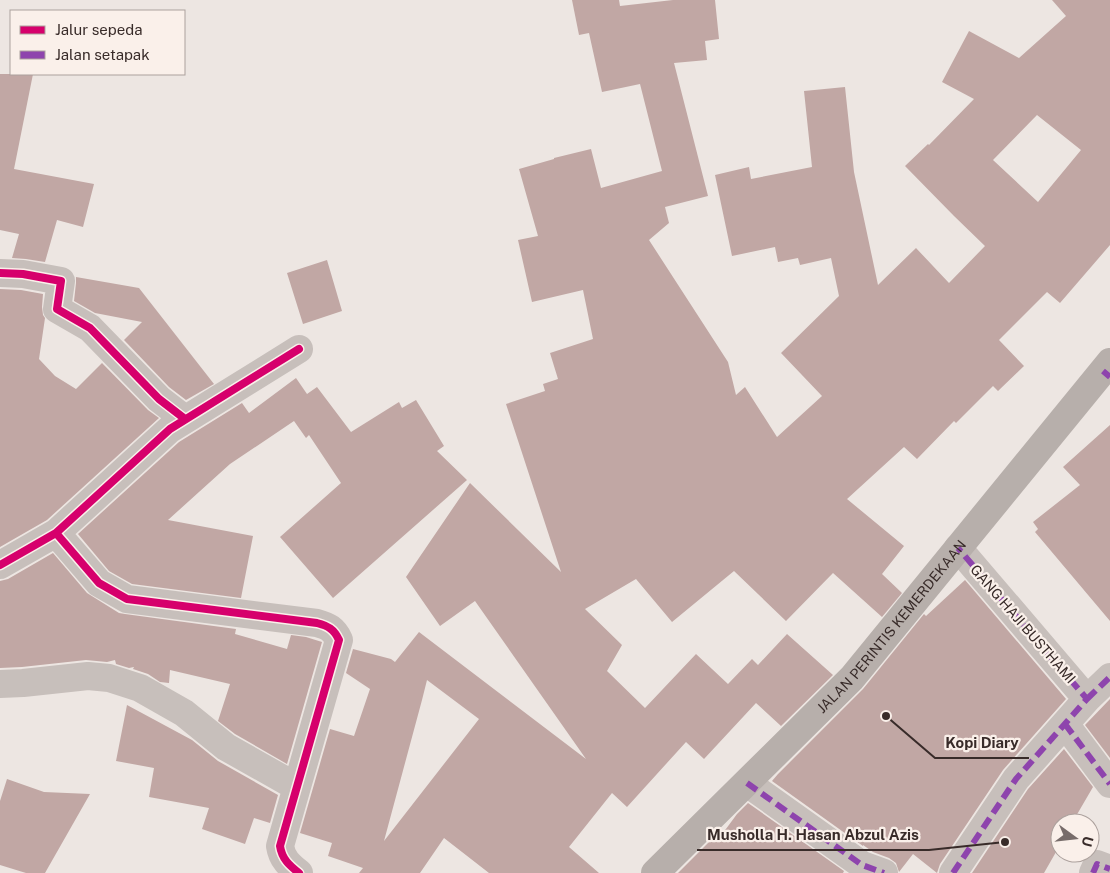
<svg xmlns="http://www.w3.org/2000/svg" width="1110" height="873" viewBox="0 0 1110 873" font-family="'Public Sans',sans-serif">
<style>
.building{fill:#c1a7a4;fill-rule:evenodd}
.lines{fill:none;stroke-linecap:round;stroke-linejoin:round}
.pedestrian{stroke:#c7bfbb;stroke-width:28}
.minor{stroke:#c7bfbb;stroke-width:28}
.secondary{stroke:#b7afab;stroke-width:28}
.quiet{stroke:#8e44ad;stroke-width:6;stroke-dasharray:12 6;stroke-linecap:butt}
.cycleway-casing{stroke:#faf0ea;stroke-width:11}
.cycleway{stroke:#d6006c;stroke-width:8}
.labels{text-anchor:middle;stroke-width:4.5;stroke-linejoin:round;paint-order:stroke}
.street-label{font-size:14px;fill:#382b29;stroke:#faf0ea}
.leader{fill:none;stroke:#382b29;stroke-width:2}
.callout-dot{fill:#382b29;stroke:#faf0ea;stroke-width:2}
.callout-label{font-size:15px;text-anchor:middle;font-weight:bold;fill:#382b29;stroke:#faf0ea;stroke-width:4.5;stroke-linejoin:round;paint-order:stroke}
</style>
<rect width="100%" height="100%" fill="#ede6e2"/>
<path class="building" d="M572,0H619L620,6L673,0H715L719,39L705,41L707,60L674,63L708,196L665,207L669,223L649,240L728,362L736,395L745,387L777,437L822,396L781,353L839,296L831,258L800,265L798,258L778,262L775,247L732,256L715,175L749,167L751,179L812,167L804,91L845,87L854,172L878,285L916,248L949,283L985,246L954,216L905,166L928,144L929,145L974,99L942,82L969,31L1019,58L1066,16L1052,0H1110V245L1060,303L1047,292L999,340L1024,366L998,391L993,386L956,423L954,421L917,459L904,447L847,499L904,546L882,574L902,593L882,617L833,573L786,621L734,571L672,622L636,579L585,609L622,645L607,671L645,708L696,654L728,684L752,659L758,665L787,634L833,675L781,726L756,703L704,759L686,742L627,807L612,793L569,847L599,873H489L444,838L420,873H359L363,868L328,856L332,843L300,833L330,729L354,736L370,689L346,673L353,649L391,659L395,662L419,632L586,759L475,601L440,626L406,577L470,483L561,572L506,404L545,391L543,384L558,379L550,353L593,339L583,290L532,302L518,240L538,236L519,169L554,159V158L591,149L601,188L662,171L640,84L602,92L589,33L579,35ZM1037,115L1081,150L1038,202L993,160ZM427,680L479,719L384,841L422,700Z
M0,74H33L14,169L94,184L83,227L57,220L45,262L26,259L12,258L19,234L0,230Z
M327,260L342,311L303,324L287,273Z
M76,277L139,288L214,384L186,400L169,387L124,340L142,322L95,313L74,301L76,283Z
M0,289L21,290L43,294L42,307L43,315L45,318L39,359L55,376L76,389L102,363L148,410L159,418L47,520L0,547Z
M296,378L307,394L317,387L351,432L399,402L402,408L416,400L444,446L437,451L467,480L333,598L280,537L341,483L309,435L306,438L294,421L230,464L168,520L253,536L241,598L132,584L109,571L78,534L179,442L242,403L249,413Z
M1110,425V621L1035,532L1038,529L1033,522L1080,485L1063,467Z
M53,553L87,593L119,613L125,614L236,629L235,634L287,649L291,635L306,637L322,642L287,764L235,734L218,721L230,684L170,670L169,683L160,682L148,674L133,669L134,667L129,668L116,664L115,660L107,662L86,660L22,667L0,668V581L8,579Z
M965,580L1066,699L1003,770L940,864L937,873L913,854L899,872L896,863L889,858L873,852L863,845V846L772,781L778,774L863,689L924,614L926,616Z
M1110,699V758L1085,725Z
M127,705L192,740L218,761L278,795L270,823L254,818L245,844L202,829L209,808L149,797L154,768L116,761Z
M1064,749L1093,787L1072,823H1060V845L1044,873H972L1028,789Z
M7,779L44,792L90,794L45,873H26L0,865V801Z
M748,803L844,871L843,873H678L717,834L723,833L737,814Z"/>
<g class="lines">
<path class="pedestrian" d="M1087,699L1110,677
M1065,724L1110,784
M747,783L862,865L884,873
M953,873L1016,779L1087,699L958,548
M1093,873L1097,864L1110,869"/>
<path class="minor" d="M0,273L23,274L61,281L57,309L90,328L159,399L185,419
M56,533L99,583L127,599L317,623C328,626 334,629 339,640L280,846C282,859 289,865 299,873
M0,565L56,533L170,429L299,349
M0,684L23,683L88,676L109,678L140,688L184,713L226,747L297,787"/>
<path class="secondary" id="s1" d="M655,873L852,678L1110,362"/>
<path class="quiet" d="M1103,371L1110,377
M1087,699L1110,677
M1065,724L1110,784
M747,783L862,865L884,873
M953,873L1016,779L1087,699L958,548
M1093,873L1097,864L1110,869"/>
<g class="cycleway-casing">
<path id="cycleway" d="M0,273L23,274L61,281L57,309L90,328L159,399L185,419
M56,533L99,583L127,599L317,623C328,626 334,629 339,640L280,846C282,859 289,865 299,873
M0,565L56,533L170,429L299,349"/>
</g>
<use href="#cycleway" class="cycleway"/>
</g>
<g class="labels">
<g class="street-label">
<text transform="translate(1023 624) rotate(49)" y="5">GANG HAJI BUSTHAMI</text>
<text dy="5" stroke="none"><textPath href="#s1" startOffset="342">JALAN PERINTIS KEMERDEKAAN</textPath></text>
</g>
</g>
<path class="leader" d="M886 716L935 758H1029M1005 842L929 850H697"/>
<g class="callout-dot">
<circle cx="886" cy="716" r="5"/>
<circle cx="1005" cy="842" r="5"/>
</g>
<g class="callout-label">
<text x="982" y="748">Kopi Diary</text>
<text x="813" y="840">Musholla H. Hasan Abzul Azis</text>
</g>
<rect x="10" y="10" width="175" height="65" fill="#faf0ea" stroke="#aca19d"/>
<rect x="20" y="26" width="25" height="8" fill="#d6006c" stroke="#aca19d"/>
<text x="55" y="35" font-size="15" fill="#382b29">Jalur sepeda</text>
<rect x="20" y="51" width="25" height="8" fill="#8e44ad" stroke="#aca19d"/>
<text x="55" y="60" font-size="15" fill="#382b29">Jalan setapak</text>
<g transform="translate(1075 838) rotate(105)"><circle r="24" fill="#faf0ea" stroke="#aca19d"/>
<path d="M0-4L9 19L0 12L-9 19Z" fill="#776c6a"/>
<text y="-8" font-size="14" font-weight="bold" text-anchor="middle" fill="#382b29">U</text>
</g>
</svg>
